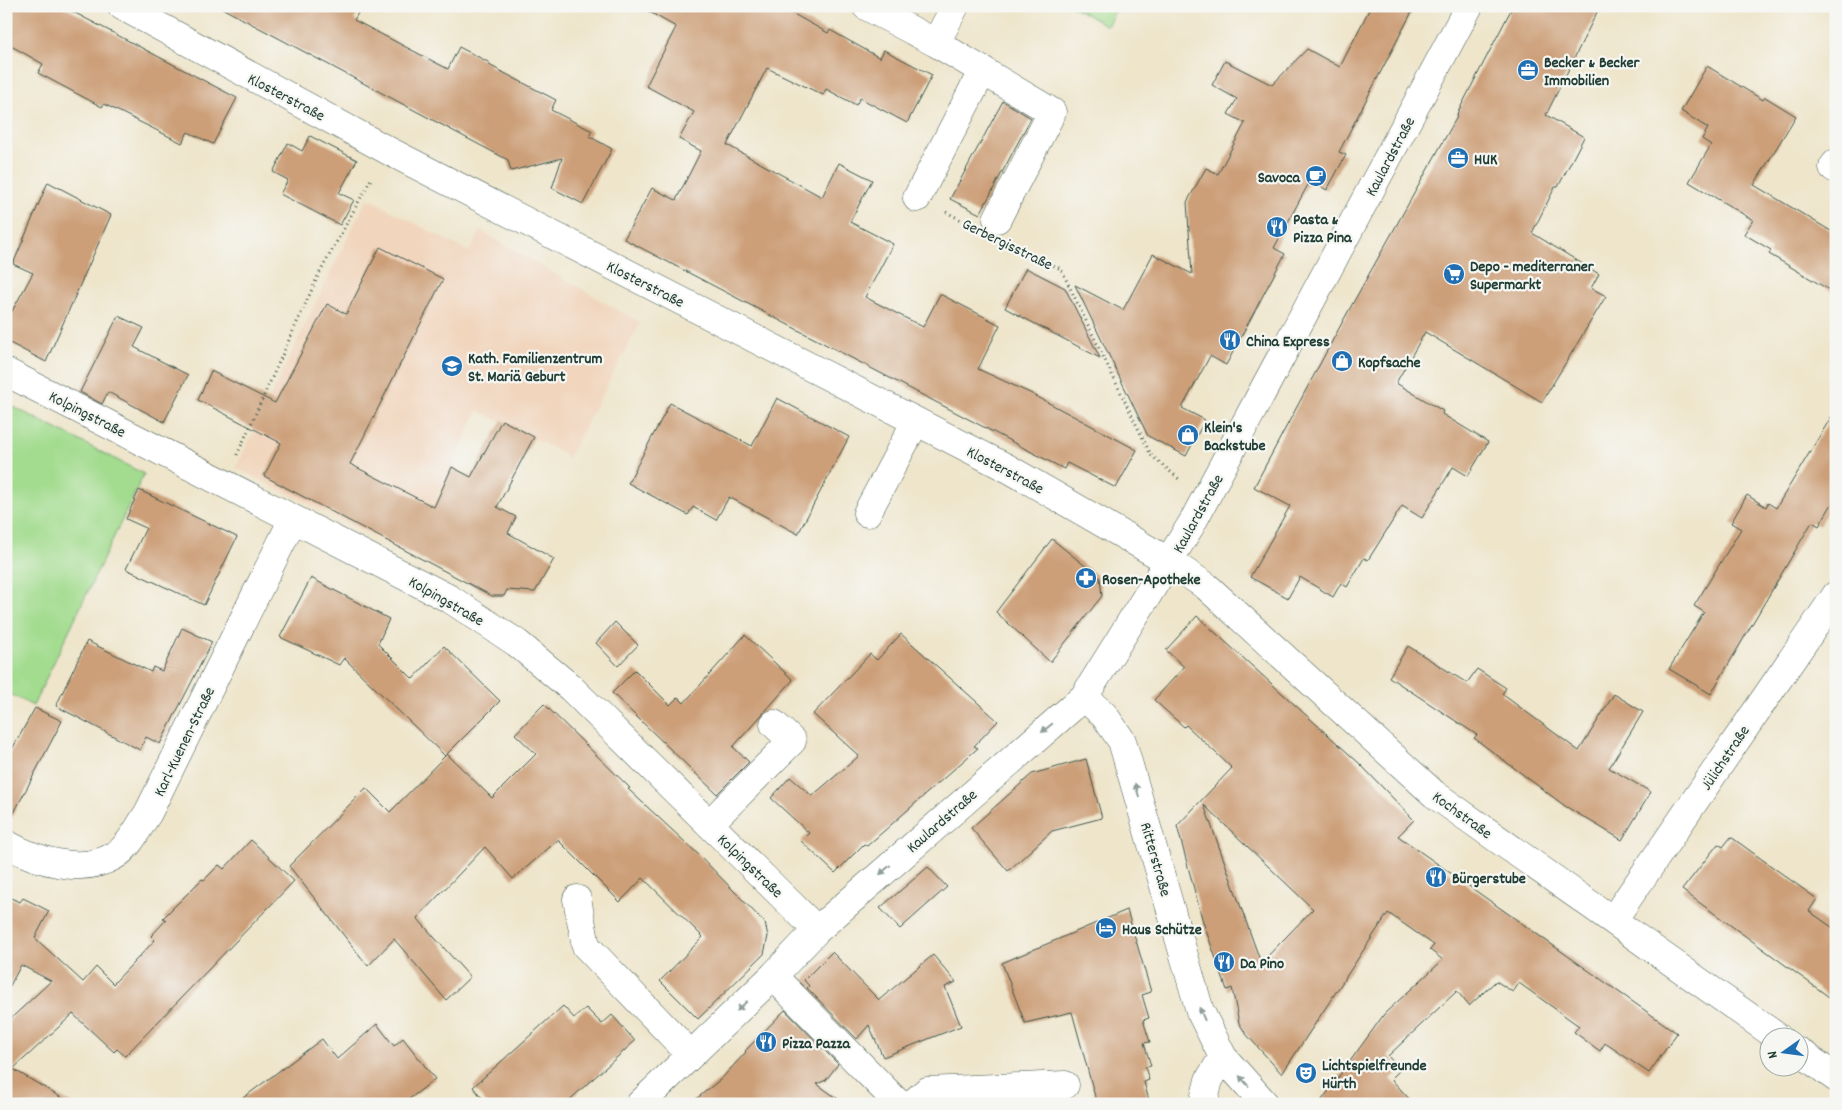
<svg xmlns="http://www.w3.org/2000/svg" width="1842" height="1110" viewBox="0 0 1842 1110" font-family="Dekko,sans-serif">
<style>
.built{fill:#f1d5bd}
.green{fill:#a3dc8f;stroke:#618c62}
.building{fill:#cc9f78;fill-rule:evenodd}
.lines{fill:none;stroke-linecap:round;stroke-linejoin:round}
.minor-casing{stroke:#3e564b;stroke-width:29}
.path{stroke:#3e564b;stroke-width:3;stroke-dasharray:1 4;stroke-linecap:butt}
.minor{stroke:#fff;stroke-width:28}
.oneway{fill:#8f9e9a}
.labels{text-anchor:middle;stroke-width:4.5;stroke-linejoin:round;paint-order:stroke}
.poi-label{font-size:16px;font-weight:bold;fill:#1f3d34;stroke:#f6f6f2;text-anchor:start}
.street-label{font-size:16px;fill:#1f3d34;stroke:#f6f6f2}
</style>
<rect width="100%" height="100%" fill="#f6f6f2"/>
<filter id="ink" filterUnits="userSpaceOnUse"><feTurbulence type="fractalNoise" baseFrequency=".02" numOctaves="2"/><feDisplacementMap in="SourceGraphic" scale="10" xChannelSelector="R" yChannelSelector="G"/><feConvolveMatrix kernelMatrix="1 2 1 2 8 2 1 2 1" color-interpolation-filters="sRGB"/></filter>
<filter id="wash" filterUnits="userSpaceOnUse"><feTurbulence type="fractalNoise" baseFrequency=".0096" numOctaves="4" result="noise"/><feDisplacementMap in="SourceGraphic" scale="20" xChannelSelector="R" yChannelSelector="G"/><feGaussianBlur stdDeviation="1.12" result="paint"/><feColorMatrix in="noise" values="0 0 0 0 0 0 0 0 0 0 0 0 0 0 0 0 0 1.4 0 .05"/><feComposite in="paint" operator="in"/></filter>
<g filter="url(#wash)">
<rect width="100%" height="100%" fill="#eee5cb"/>
<path class="built" d="M367,198L469,252L481,231L640,323L567,460L563,453L478,410L411,555L236,468Z"/>
<path class="green" d="M1072,6H1118L1107,26Z
M6,403L144,474L33,706L6,692Z"/>
<g id="blocks">
<path class="building" d="M6,6H62L237,98L213,144L188,132L182,143L104,104L102,107L38,73L43,64L6,43Z
M218,6H362L354,20L448,69L459,47L490,63L489,65L556,100L551,110L592,131L589,136L612,149L583,204L552,188L562,158L511,171L508,160Z
M639,6H779L828,33L830,30L880,58L884,50L932,75L907,123L860,98L856,105L826,89L823,95L767,68L727,145L822,197L839,163L872,180L850,222L893,244L865,297L923,327L940,294L1000,325L978,369L1030,393L1137,450L1116,488L1067,463L1064,469L624,239L652,188L676,200L701,151L679,139L694,112L646,86L676,27Z
M1371,6H1415L1339,152L1346,155L1327,190L1310,181L1274,248L1285,254L1226,365L1210,356L1182,408L1205,420L1186,456L1148,436L1075,285L1123,310L1153,254L1192,274L1187,202L1206,168L1218,174L1245,123L1228,114L1237,99L1212,85L1225,61L1272,85L1307,49L1340,67Z
M1513,6H1600L1546,115L1584,137L1558,187H1555L1532,233L1599,274L1591,288L1606,296L1542,402L1425,332L1396,383L1443,411L1442,414L1488,442L1468,476L1453,467L1422,518L1402,506L1368,560L1364,558L1347,587L1341,583L1333,597L1300,577L1288,598L1250,577L1290,506L1254,487L1344,319L1458,115L1457,114Z
M1707,66L1763,100L1765,97L1796,116L1754,185L1836,234V294L1769,254L1771,250L1744,234L1753,220L1689,182L1711,145L1702,139L1708,128L1681,111Z
M1003,101L1031,118L980,214L950,199Z
M310,136L357,160L339,193L354,200L340,225L280,194L288,180L273,172L288,143L302,151Z
M48,182L111,215L46,362L6,341V322L33,273L13,264Z
M380,247L443,279L350,464L434,507L452,467L471,477L502,420L534,437L497,507L516,517L508,533L554,559L535,592L507,590L504,596H492L264,476L281,443L198,400L211,371L275,403L327,304L346,314Z
M1026,268L1065,288L1100,358L1005,308Z
M118,316L144,328L134,347L188,375L164,422L108,392L102,404L80,392Z
M777,398L849,437L798,534L729,497L716,520L693,507L688,515L628,483L670,403L752,446Z
M1836,409V497L1819,526L1812,522L1711,694L1669,669L1704,612L1694,606L1741,529L1731,523L1747,495L1766,507L1768,503L1776,508Z
M139,490L237,537L204,605L126,569L146,528L126,519Z
M1052,539L1100,578L1102,596L1050,662L996,612Z
M311,578L389,619L378,644L413,679L444,646L500,701L445,756L344,658L339,665L280,637Z
M1197,616L1360,764L1414,820L1398,836L1677,1033L1649,1073L1605,1043L1600,1051L1574,1032L1579,1026L1519,983L1513,992L1496,981L1469,1006L1457,991L1388,1056L1400,1070L1391,1079L1414,1104H1319L1385,1013L1443,960L1430,950L1434,945L1388,913L1282,1074L1246,1034L1239,1023L1232,988L1227,990L1203,922L1177,826L1232,768L1186,725L1184,727L1154,700L1184,667L1166,650ZM1204,805L1313,909L1261,963Z
M615,622L638,645L618,666L596,643Z
M182,628L212,642L160,744L146,737L140,750L56,706L87,641L151,672L153,667L162,671Z
M901,634L998,721L974,746L978,748L867,846L864,844L835,873L801,841L809,833L771,798L790,777L812,796L859,756L813,714L870,654L877,660Z
M745,635L793,680L733,747L749,762L717,794L612,693L635,670L670,705L678,697L684,703Z
M1408,646L1467,683L1477,669L1506,688L1502,694L1579,751L1614,694L1643,712L1609,768L1651,792L1622,840L1565,806L1474,738L1477,735L1389,677Z
M544,704L630,788L628,789L700,856L765,923L768,936L764,954L698,1019L660,981L703,937L643,878L620,902L558,840L513,879L485,847L417,918L470,977L446,1000L394,939L368,966L289,866L366,788L390,812L447,754L492,798L536,754L515,734Z
M35,708L62,721L6,828V760Z
M1086,759L1102,818L1052,831L1008,871L971,828L1032,774Z
M1731,837L1817,899L1809,911L1836,930V1002L1682,890L1718,844L1723,847Z
M251,840L294,881L125,1056L117,1049L114,1052L73,1014L13,1069L72,1104H6V1023L51,981L21,965L6,993V896L20,902L23,898L49,911L35,938L83,982L96,967L113,984L155,940L151,936L166,920L163,918L202,879L204,880L219,865L224,869Z
M928,867L947,887L900,929L880,908Z
M1127,910L1151,992L1142,995L1149,1018L1143,1020L1150,1042L1144,1043L1151,1066L1145,1067L1149,1080L1144,1082L1150,1104H1097L1072,1012L1025,1023L1002,963Z
M832,952L879,1000L933,955L956,982L945,987L961,1026L883,1057L869,1025L857,1039L807,988L809,986L804,980Z
M563,1006L574,1018L586,1008L602,1024L612,1015L635,1041L565,1104H487L473,1087Z
M785,1010L838,1064L826,1080L817,1084L845,1104H690L721,1079L746,1052L745,1051Z
M377,1024L394,1046L403,1038L435,1079L403,1104H235L322,1039L337,1059Z"/>
</g>
</g>
<g filter="url(#ink)">
<use href="#blocks" fill-opacity="0" stroke="#3e564b" stroke-width="1"/>
<g class="lines">
<g class="minor-casing">
<path id="minor" d="M122,6L387,150L1009,469L1170,562L1206,586L1434,794L1779,1038
M866,6L936,43L1052,112L997,219
M936,43L955,6
M1836,163L1833,167L1836,169
M917,198L983,70
M6,372L450,599L517,643L571,688L817,930
M867,513L916,421
M1084,697L1104,715L1122,741L1200,1011L1223,1057L1265,1104
M709,824L792,741L774,724
M6,844C37,861 82,875 114,856C129,848 139,826 148,813L293,519
M577,899L586,946L691,1055
M1613,920L1836,595
M773,976L899,1104
M1800,1052L1836,1078
M640,1104L773,976L817,930L1084,697L1191,525L1469,6
M912,1104L927,1091L1065,1085
M1203,1104L1209,1080L1223,1057"/>
</g>
<path class="path" d="M946,212L965,222
M1013,246L1061,269L1151,455L1179,479
M237,455L318,276L371,179"/>
<use href="#minor" class="minor"/>
</g>
<defs><path id="oneway-solid" d="M-6-.8H1V-3.2L6.5 0L1 3.2V.8H-6Z" transform="scale(1.25)"/></defs>
<g class="oneway">
<use href="#oneway-solid" transform="translate(1047 728) rotate(141)"/>
<use href="#oneway-solid" transform="translate(1137 790) rotate(-107)"/>
<use href="#oneway-solid" transform="translate(885 870) rotate(139)"/>
<use href="#oneway-solid" transform="translate(742 1006) rotate(136)"/>
<use href="#oneway-solid" transform="translate(1202 1014) rotate(-113)"/>
<use href="#oneway-solid" transform="translate(1244 1081) rotate(-132)"/>
</g>
</g>
<defs>
<g id="office-disc" transform="scale(1.125)"><circle r="9.5" fill="#1f6fb2" stroke="#f6f6f2"/><path d="M-6-3h4V-5.5h4V-3h4V5H-6ZM-1-4.5V-3h2v-1.5ZM-6 0V1H6V0Z" fill="#fff"/></g>
<g id="cafe-disc" transform="scale(1.125)"><circle r="9.5" fill="#1f6fb2" stroke="#f6f6f2"/><path d="M-5.5-4.5H6V0H3Q3 3.5 0 3.5H-2.5Q-5.5 3.5-5.5 0ZM3-3.2v2h1.7v-2ZM-6 4.5H4V6H-6Z" fill="#fff"/></g>
<g id="restaurant-disc" transform="scale(1.125)"><circle r="9.5" fill="#1f6fb2" stroke="#f6f6f2"/><path d="M-5-6h1v4h1v-4h1v4h1v-4h1v5L-1.5 .5V6h-2V.5L-5-1ZM5-6V6H3V1.5H1.5Q1.5-4 5-6Z" fill="#fff"/></g>
<g id="supermarket-disc" transform="scale(1.125)"><circle r="9.5" fill="#1f6fb2" stroke="#f6f6f2"/><path d="M-6-5.5h2.5l.6 2H6L4.5 2H-2.5L-4.4-4H-6ZM-1.5 3.2a1.3 1.3 0 1 0 .1 0ZM3 3.2a1.3 1.3 0 1 0 .1 0Z" fill="#fff"/></g>
<g id="shop-disc" transform="scale(1.125)"><circle r="9.5" fill="#1f6fb2" stroke="#f6f6f2"/><path d="M-5-2.5h2.3a2.7 3.5 0 0 1 5.4 0H5L5.5 6h-11ZM-1.5-2.5h3a1.5 2.3 0 0 0-3 0Z" fill="#fff"/></g>
<g id="school-disc" transform="scale(1.125)"><circle r="9.5" fill="#1f6fb2" stroke="#f6f6f2"/><path d="M0-5L7-2L0 1L-7-2ZM-4 1L0 2.5L4 1V4Q0 6-4 4Z" fill="#fff"/></g>
<g id="pharmacy-disc" transform="scale(1.125)"><circle r="9.5" fill="#1f6fb2" stroke="#f6f6f2"/><path d="M-2-6h4v4h4v4h-4v4h-4v-4h-4v-4h4Z" fill="#fff"/></g>
<g id="hotel-disc" transform="scale(1.125)"><circle r="9.5" fill="#1f6fb2" stroke="#f6f6f2"/><path d="M-6-4.5h1.5V1H6V5H4.5V3h-9V5H-6ZM-4 0a1.8 1.8 0 1 1 3.6 0ZM.5 0V-2.5h3Q6-2.5 6 0Z" fill="#fff"/></g>
<g id="theatre-disc" transform="scale(1.125)"><circle r="9.5" fill="#1f6fb2" stroke="#f6f6f2"/><path d="M-5-5.5Q0-4 5-5.5V0Q5 5 0 6Q-5 5-5 0ZM-3.3-2.5H-1v1.5H-3.3ZM1-2.5H3.3v1.5H1ZM-2.8 1Q0 5.5 2.8 1Z" fill="#fff"/></g>
</defs>
<g fill-rule="evenodd">
<use href="#office-disc" x="1528" y="70"/>
<use href="#office-disc" x="1458" y="158"/>
<use href="#cafe-disc" x="1316" y="176"/>
<use href="#restaurant-disc" x="1277" y="227"/>
<use href="#supermarket-disc" x="1454" y="274"/>
<use href="#restaurant-disc" x="1230" y="340"/>
<use href="#shop-disc" x="1342" y="361"/>
<use href="#school-disc" x="452" y="366"/>
<use href="#shop-disc" x="1188" y="435"/>
<use href="#pharmacy-disc" x="1086" y="578"/>
<use href="#restaurant-disc" x="1436" y="877"/>
<use href="#hotel-disc" x="1106" y="928"/>
<use href="#restaurant-disc" x="1224" y="962"/>
<use href="#restaurant-disc" x="766" y="1042"/>
<use href="#theatre-disc" x="1306" y="1073"/>
</g>
<g class="labels">
<g class="poi-label">
<text x="1544" y="67">Becker &amp; Becker<tspan x="1544" dy="18">Immobilien</tspan></text>
<text x="1474" y="164">HUK</text>
<text x="1300" y="182" text-anchor="end">Savoca</text>
<text x="1293" y="224">Pasta &amp;<tspan x="1293" dy="18">Pizza Pina</tspan></text>
<text x="1470" y="271">Depo - mediterraner<tspan x="1470" dy="18">Supermarkt</tspan></text>
<text x="1246" y="346">China Express</text>
<text x="468" y="363">Kath. Familienzentrum<tspan x="468" dy="18">St. Mariä Geburt</tspan></text>
<text x="1358" y="367">Kopfsache</text>
<text x="1204" y="432">Klein's<tspan x="1204" dy="18">Backstube</tspan></text>
<text x="1102" y="584">Rosen-Apotheke</text>
<text x="1452" y="883">Bürgerstube</text>
<text x="1122" y="934">Haus Schütze</text>
<text x="1240" y="968">Da Pino</text>
<text x="782" y="1048">Pizza Pazza</text>
<text x="1322" y="1070">Lichtspielfreunde<tspan x="1322" dy="18">Hürth</tspan></text>
</g>
<g class="street-label">
<text transform="translate(287 96) rotate(28)" y="6">Klosterstraße</text>
<text transform="translate(1389 156) rotate(-62)" y="6">Kaulardstraße</text>
<text transform="translate(1008 243) rotate(26)" y="6">Gerbergisstraße</text>
<text transform="translate(646 283) rotate(27)" y="6">Klosterstraße</text>
<text transform="translate(88 413) rotate(27)" y="6">Kolpingstraße</text>
<text transform="translate(1006 469) rotate(28)" y="6">Klosterstraße</text>
<text transform="translate(1197 513) rotate(-61)" y="6">Kaulardstraße</text>
<text transform="translate(447 600) rotate(30)" y="6">Kolpingstraße</text>
<text transform="translate(183 741) rotate(-64)" y="6">Karl-Kuenen-Straße</text>
<text transform="translate(1724 757) rotate(-56)" y="6">Jülichstraße</text>
<text transform="translate(1463 814) rotate(36)" y="6">Kochstraße</text>
<text transform="translate(941 820) rotate(-41)" y="6">Kaulardstraße</text>
<text transform="translate(1157 859) rotate(74)" y="6">Ritterstraße</text>
<text transform="translate(751 865) rotate(44)" y="6">Kolpingstraße</text>
</g>
</g>
<rect width="1842" height="1110" fill="none" stroke="#f6f6f2" stroke-width="25"/>
<g transform="translate(1784 1052) rotate(256)"><circle r="24" fill="#f6f6f2" stroke="#a0aca6"/>
<path d="M0-4L9 19L0 12L-9 19Z" fill="#1f6fb2"/>
<text y="-8" font-size="14" font-weight="bold" text-anchor="middle" fill="#1f3d34">N</text>
</g>
</svg>
